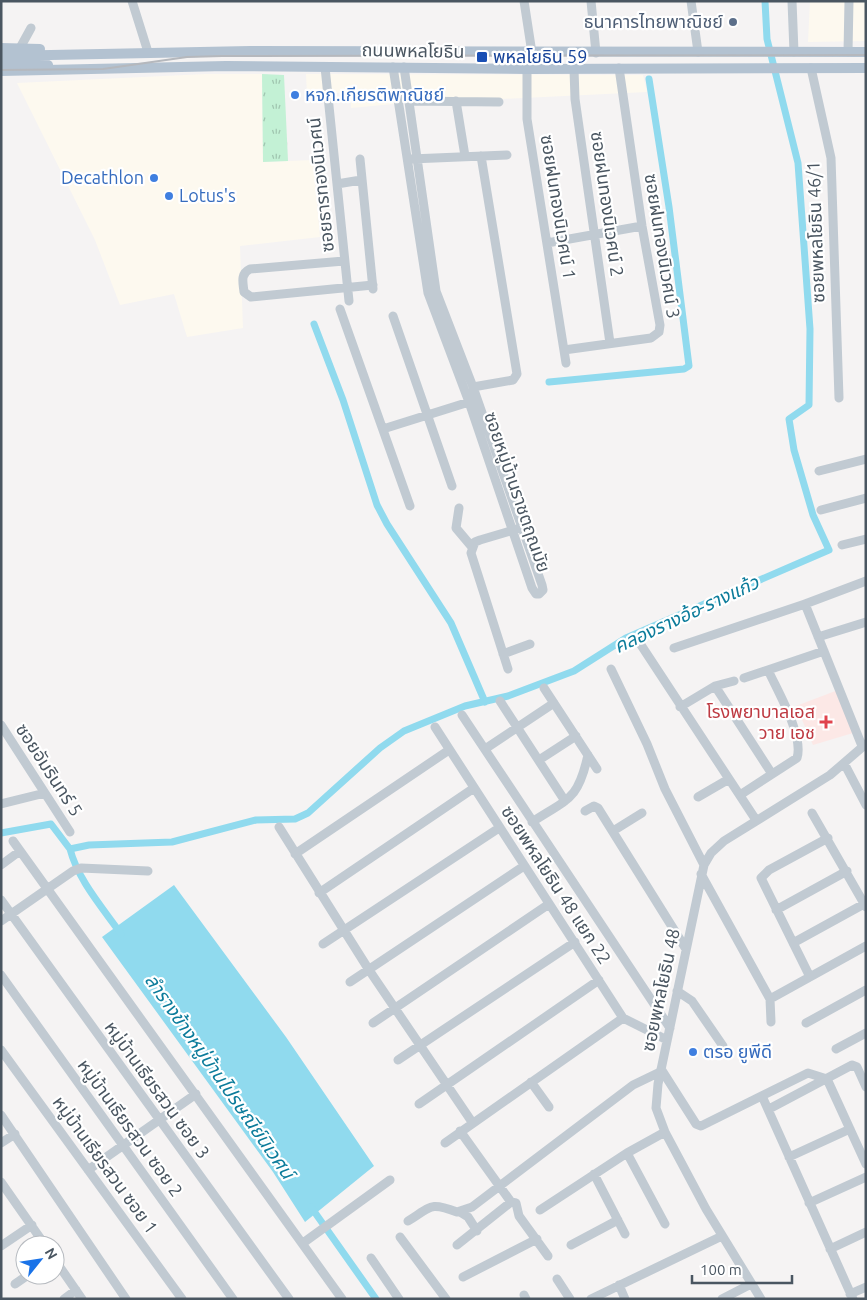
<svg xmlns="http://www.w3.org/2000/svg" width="867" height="1300" viewBox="0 0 867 1300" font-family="Ubuntu,'Noto Sans Thai',sans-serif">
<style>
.commercial{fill:#fdf9ef}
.medical{fill:#fce8e6}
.grass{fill:url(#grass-tufts)}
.water{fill:#90daee}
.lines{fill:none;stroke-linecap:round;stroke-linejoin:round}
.canal{stroke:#90daee;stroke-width:7}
.minor{stroke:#c1cad2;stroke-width:9}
.major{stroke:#b3c2d1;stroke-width:10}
.rail{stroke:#b5b8bd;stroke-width:2}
.service-dot{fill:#5c6f8a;stroke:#fff;stroke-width:2}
.transit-dot{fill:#1a4fb4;stroke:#fff;stroke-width:2}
.shop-dot{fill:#3f7fe0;stroke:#fff;stroke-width:2}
.health-dot{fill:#e0444e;stroke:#fff;stroke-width:2}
.labels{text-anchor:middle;stroke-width:4.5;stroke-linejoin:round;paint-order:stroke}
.service-label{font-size:18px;fill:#4e5e75;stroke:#fff;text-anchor:end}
.street-label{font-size:18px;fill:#4a5661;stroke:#fff}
.transit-label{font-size:18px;fill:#164399;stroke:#fff;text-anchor:start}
.shop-label{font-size:18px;fill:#366cbe;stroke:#fff;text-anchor:start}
.health-label{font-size:18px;fill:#be3a42;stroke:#fff;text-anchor:end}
.water-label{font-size:19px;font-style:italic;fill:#0c7c9b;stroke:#fff}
</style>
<defs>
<pattern id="grass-tufts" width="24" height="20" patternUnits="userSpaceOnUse" patternTransform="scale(1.25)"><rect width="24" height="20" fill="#c3f1d5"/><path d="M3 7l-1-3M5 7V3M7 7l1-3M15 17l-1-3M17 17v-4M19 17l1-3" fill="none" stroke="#a0c6b0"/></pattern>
</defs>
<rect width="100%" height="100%" fill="#f5f3f3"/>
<path class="commercial" d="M810,1H866V41L808,42Z
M206,74H262L263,162L313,160L320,237L240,246L243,328L187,337L174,294L120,305L95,240L17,83Z
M306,74L643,75L647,92L502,99L458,98L351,108L350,92L307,95Z"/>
<path class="medical" d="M838,690L853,733L813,745L796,706Z"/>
<path class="grass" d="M262,74L284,75L288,161L263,162Z"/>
<path class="water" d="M174,885L286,1037L374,1166L305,1222L273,1172L102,937Z"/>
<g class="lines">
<path class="canal" d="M314,324L343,400L377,505L387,524L451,623L485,702
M549,382L684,369L689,366L669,207L649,79
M1,833L51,824L70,849L89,845L172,842L256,820L295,819L308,813L380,748L404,731L465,706L508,696L574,671L626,638L829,550L813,515L794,450L789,419L809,405L810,329L798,163L767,39L765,1
M70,849C78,880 102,907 121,934
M311,1207L376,1299"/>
<path class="minor" d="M132,1L148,52
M524,1L532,53
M591,1L596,53
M691,1L698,52
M792,1L794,52
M20,48L31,28
M848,52L849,1
M325,67L349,301
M393,67L428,293L469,402L532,588L536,594H539L543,590L542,585L473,387L436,291L404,67
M811,68L831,158L839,398
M527,69V119L566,363
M574,69L575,99L610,343
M409,101L499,102
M456,101L465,156
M360,159L373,289
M411,159L507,155
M337,184L361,180
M547,243L642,226
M344,261L250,269C240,274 243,282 244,292L251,297L373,285
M340,309L410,506
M393,316L452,486
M564,350L651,338L659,332L660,325L642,226L619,68
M473,387L513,380L517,374L481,156
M383,429L469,402
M819,471L866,459
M459,508L456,528L472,547
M821,510L866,498
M842,545L866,539
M805,604L862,746
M818,637L866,622
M641,645L756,820
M674,648L805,604L866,581
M503,654L530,644
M508,669L471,553L475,542L480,540L517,529
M611,669L647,744L665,789L704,865
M744,678L824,651
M715,686L772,774
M544,688L597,769
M500,701L565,801
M680,707L715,686L734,681
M462,715L670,1028
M1,725L70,832
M435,727L623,1018L667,1040
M485,749L554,703
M539,760L576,736
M844,763L866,805
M740,795L797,758C804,736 778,692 768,670
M698,797L729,779
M1,804L45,793
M585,811L594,806L598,808L686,949
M812,813L866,907
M532,822C569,798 578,800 588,755
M279,827L369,970L472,1122
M613,831L642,813
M13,841L342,1299
M295,854L449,750
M1,865L20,851
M701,874L770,999L771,1022
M319,893L474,788
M1,900L289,1299
M776,910L847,871
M1,921L73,871L81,868L148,871
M793,943L864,904
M323,944L499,828
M1,975L233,1299
M810,977L761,878L769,870L828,838
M350,982L524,866
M677,991L692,1001L723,1046
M770,999L866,946
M373,1023L549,904
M806,1023L866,990
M836,1049L866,1033
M1,1050L182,1299
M398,1060L575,942
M661,1069L696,1124L701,1126L808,1073L827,1079
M827,1079L866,1164
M531,1082L549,1107
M762,1096L853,1299
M419,1104L599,980
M769,1109L852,1065L857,1067L866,1087
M1,1115L126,1299
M460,1131L511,1202L516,1203L519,1216L548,1256
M1,1143L15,1134
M445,1143L623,1018
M627,1153L665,1224
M789,1157L850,1129
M88,1170L196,1094
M594,1174L625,1234
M1,1182L45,1245
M809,1203L866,1177
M540,1210L627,1153L665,1132
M460,1212L468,1217L477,1231
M408,1221C432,1206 430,1202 457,1212L472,1207L633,1085L660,1072
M400,1237L446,1299
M303,1243L390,1180
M457,1245L511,1202
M571,1245L618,1220
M1,1246L32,1225
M830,1249L866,1232
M371,1258L399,1299
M55,1260L82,1299
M463,1277L537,1239
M557,1279L570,1299
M15,1284L28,1275
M619,1285L625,1299
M850,1294L866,1287
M524,1295L526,1299
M64,1299L76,1290
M591,1299L722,1236
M722,1299L751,1284
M761,1299L706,1209L665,1132L656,1108L658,1084L704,865L711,853L724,841L830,775L866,744"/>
<path class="major" d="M1,48L40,49
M1,56L250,51L866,52
M1,64L48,65
M1,71L226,66L527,69L866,68"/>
<path class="rail" d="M1,70L103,69L187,57L222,56L866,55"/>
</g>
<circle class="service-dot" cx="733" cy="22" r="5"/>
<rect class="transit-dot" x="476" y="51" width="12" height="12" rx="2.5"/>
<g class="shop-dot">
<circle cx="295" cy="95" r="5"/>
<circle cx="154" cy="178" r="5"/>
<circle cx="169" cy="196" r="5"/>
<circle cx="693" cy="1052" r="5"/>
</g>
<path class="health-dot" d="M823.5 714.5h5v5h5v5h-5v5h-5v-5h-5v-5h5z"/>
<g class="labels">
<g class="service-label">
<text x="723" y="28">ธนาคารไทยพาณิชย์</text>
</g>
<g class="street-label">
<text transform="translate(413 51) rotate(1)" y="6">ถนนพหลโยธิน</text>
<text transform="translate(321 185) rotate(-96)" y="6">ซอยธารทองนิเวศน์</text>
<text transform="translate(607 204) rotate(82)" y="6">ซอยฝนทองนิเวศน์ 2</text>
<text transform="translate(558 207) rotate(81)" y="6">ซอยฝนทองนิเวศน์ 1</text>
<text transform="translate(816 232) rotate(-92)" y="6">ซอยพหลโยธิน 46/1</text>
<text transform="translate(662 246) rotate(81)" y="6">ซอยฝนทองนิเวศน์ 3</text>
<text transform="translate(517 492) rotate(71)" y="6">ซอยหมู่บ้านราชตฤณมัย</text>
<text transform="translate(49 770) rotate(57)" y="6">ซอยอัมรินทร์ 5</text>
<text transform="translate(556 885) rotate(57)" y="6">ซอยพหลโยธิน 48 แยก 22</text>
<text transform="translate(661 990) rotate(-78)" y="6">ซอยพหลโยธิน 48</text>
<text transform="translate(157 1090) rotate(54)" y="6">หมู่บ้านเธียรสวน ซอย 3</text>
<text transform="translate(130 1128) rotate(54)" y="6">หมู่บ้านเธียรสวน ซอย 2</text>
<text transform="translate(105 1165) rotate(54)" y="6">หมู่บ้านเธียรสวน ซอย 1</text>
</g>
<g class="transit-label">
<text x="493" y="63">พหลโยธิน 59</text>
</g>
<g class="shop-label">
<text x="305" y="101">หจก.เกียรติพาณิชย์</text>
<text x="144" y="184" text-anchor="end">Decathlon</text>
<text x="179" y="202">Lotus's</text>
<text x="703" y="1058">ตรอ ยูพีดี</text>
</g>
<g class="health-label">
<text x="815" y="718">โรงพยาบาลเอส<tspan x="815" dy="21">วาย เอช</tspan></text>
</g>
<g class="water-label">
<text transform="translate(686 614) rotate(-25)" y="7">คลองรางอ้อ-รางแก้ว</text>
<text transform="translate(220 1076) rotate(55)" y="7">ลำรางข้างหมู่บ้านไปรษณีย์นิเวศน์</text>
</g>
</g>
<rect width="867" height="1300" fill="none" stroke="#4a5661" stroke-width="5"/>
<g transform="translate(40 1260) rotate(60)"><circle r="24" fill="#ffffff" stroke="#b7bbc0"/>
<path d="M0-4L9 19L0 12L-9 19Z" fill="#1a73e8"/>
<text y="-8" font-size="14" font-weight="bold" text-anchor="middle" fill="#4a5661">N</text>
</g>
<path d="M692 1275v8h100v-8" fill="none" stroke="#4a5661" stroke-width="2.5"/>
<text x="700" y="1275" font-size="15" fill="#4a5661" stroke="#ffffff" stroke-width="4" paint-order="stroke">100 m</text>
</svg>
